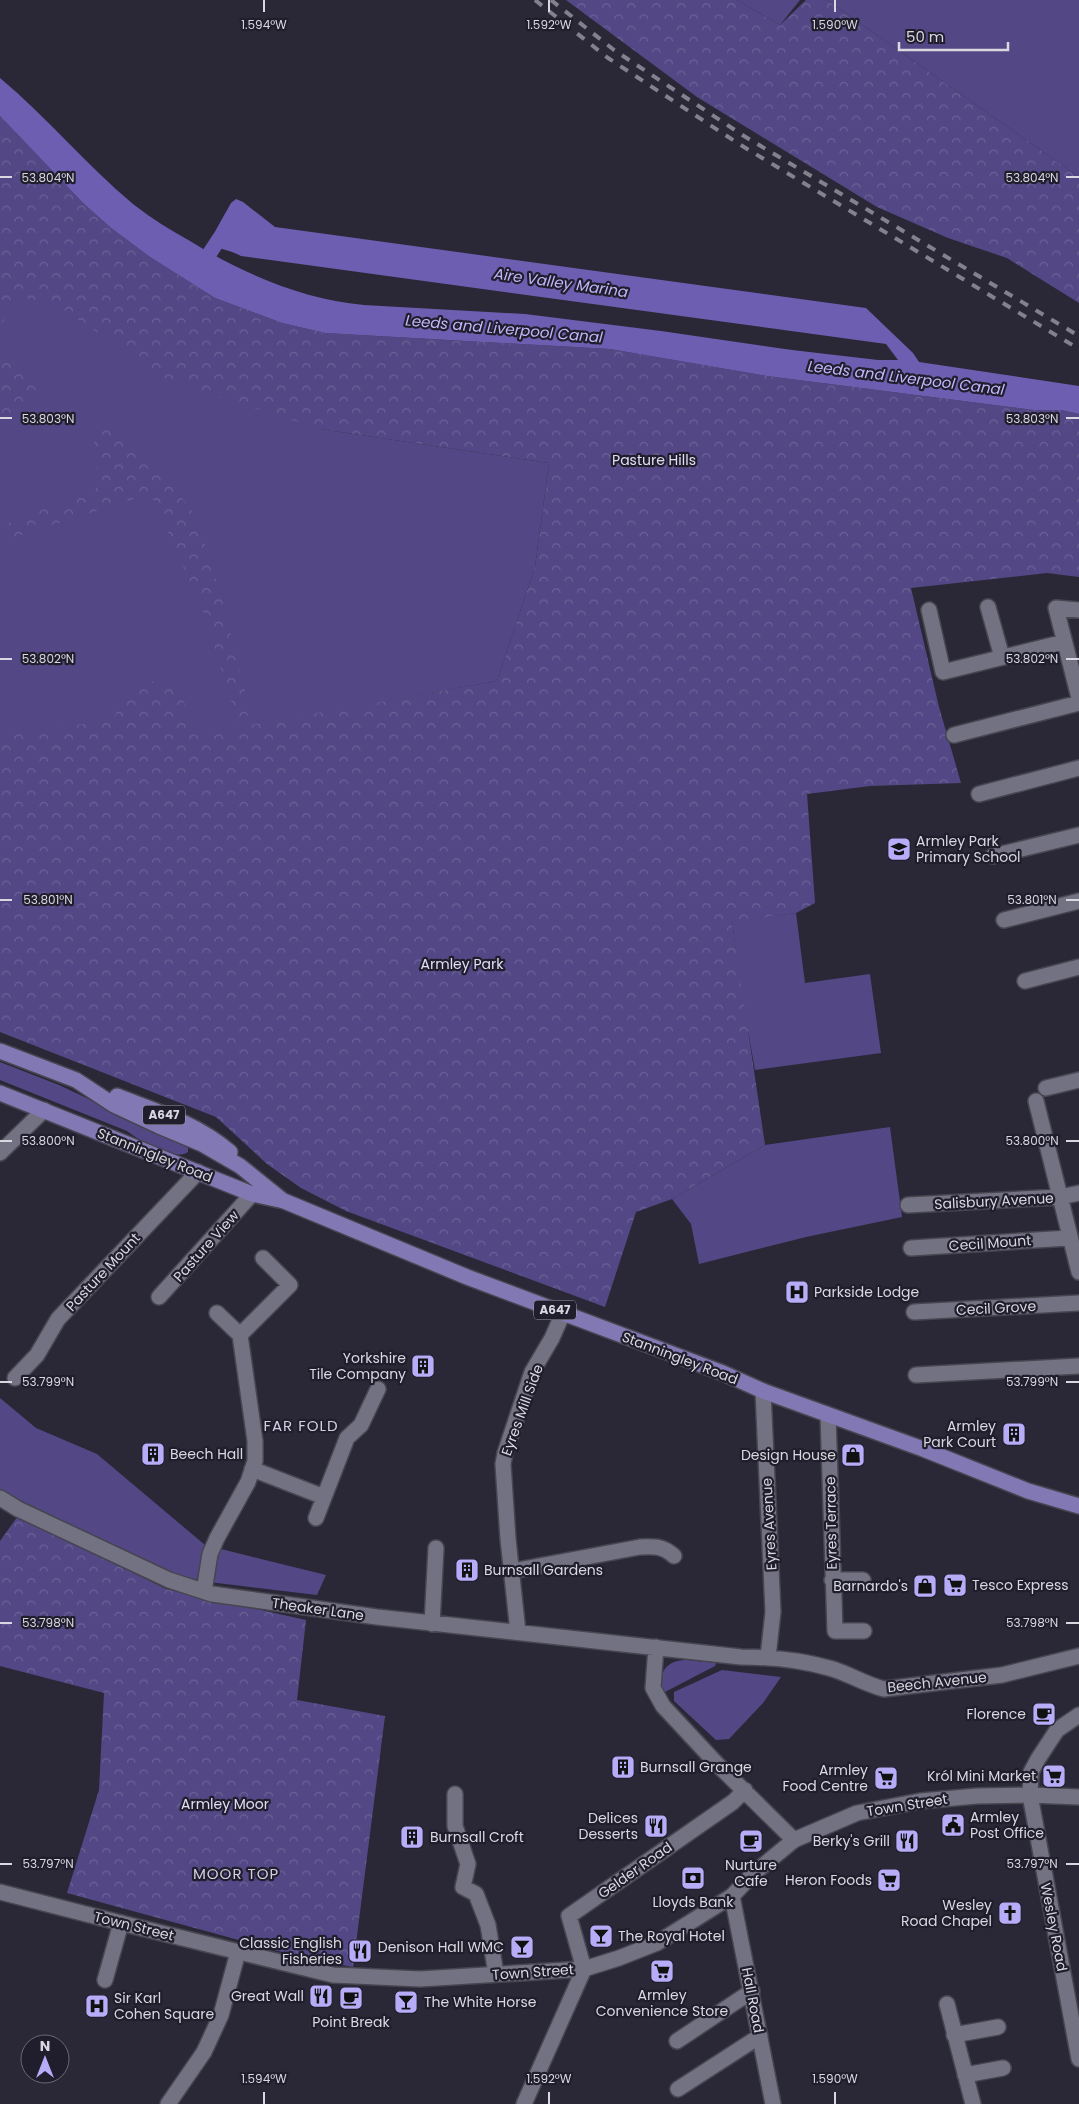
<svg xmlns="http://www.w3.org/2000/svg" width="1079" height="2104" viewBox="0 0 1079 2104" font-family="Poppins,sans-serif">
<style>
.green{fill:#534885}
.forest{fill:url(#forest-crowns)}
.water{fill:#6e5eb1}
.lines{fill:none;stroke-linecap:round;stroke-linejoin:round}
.canal{stroke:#6e5eb1;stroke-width:15}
.minor-casing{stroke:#464550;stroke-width:18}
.tertiary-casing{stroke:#464550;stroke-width:18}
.primary-casing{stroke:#464550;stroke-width:18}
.minor{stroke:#737282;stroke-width:15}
.tertiary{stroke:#737282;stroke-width:15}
.primary{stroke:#8279b4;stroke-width:15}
.rail{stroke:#83818d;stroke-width:4;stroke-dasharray:9 9;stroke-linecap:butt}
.ticks{fill:none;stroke:#d9d8e1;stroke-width:2}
.labels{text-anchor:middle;stroke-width:4.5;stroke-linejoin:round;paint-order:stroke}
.shield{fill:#201e2c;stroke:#a2a0ab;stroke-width:1}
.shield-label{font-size:12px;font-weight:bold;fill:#d9d8e1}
.park-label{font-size:14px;fill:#e0def5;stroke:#201e2c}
.poi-label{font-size:14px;fill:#d9d8e1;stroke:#201e2c;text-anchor:end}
.street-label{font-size:14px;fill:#d9d8e1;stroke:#201e2c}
.water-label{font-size:15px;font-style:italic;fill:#c0b7fa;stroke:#201e2c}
.neighbourhood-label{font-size:15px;letter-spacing:1px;fill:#d1cfe1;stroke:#201e2c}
.ticks-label{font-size:12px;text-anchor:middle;fill:#d9d8e1;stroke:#201e2c;stroke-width:4.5;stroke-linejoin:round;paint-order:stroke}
</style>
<defs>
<pattern id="forest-crowns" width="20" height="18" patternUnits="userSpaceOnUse" patternTransform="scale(1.25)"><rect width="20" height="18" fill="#534885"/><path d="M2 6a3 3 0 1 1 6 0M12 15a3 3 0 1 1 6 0" fill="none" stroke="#6b6296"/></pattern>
</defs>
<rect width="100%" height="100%" fill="#2a2836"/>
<path class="green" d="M737,0H800L780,25Z
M827,0H1079V177Z
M0,270L320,429L549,463L535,567L497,681L234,729L0,768Z
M796,913L805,983L870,974L881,1053L755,1070L741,991L732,921Z
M0,1062L59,1085L188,1146V1152C173,1162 139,1140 127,1131L0,1080Z
M890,1127L902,1217L806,1237L699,1264L691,1224L672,1199L765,1145Z
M0,1398L36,1428L97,1454L205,1545L326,1575L317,1595L209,1582L176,1575L126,1554L53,1518L0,1489Z
M687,1660L716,1663L715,1666L663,1693C657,1673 666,1660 687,1660Z
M722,1670L781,1677L763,1703L729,1739L716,1740L674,1701V1692Z"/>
<path class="forest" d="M566,0H737L780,25L806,0H827L1079,177V303L1007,258L948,238L877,207L697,97Z
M0,116L83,203L111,228L150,257L215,298L282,323L325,333L610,349L767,376L1034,410H1061L1079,414V577L1047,573L911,588L939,707L961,783L870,786L807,794L815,903L796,913L732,922L765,1145L672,1199L636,1212L605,1307L346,1211L301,1188L267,1164L216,1117L0,1032V737L114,719L123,695L151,681L180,689L194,735L497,681L535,567L549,463L320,429L169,381L54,303L19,297L6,307L2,329L0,328Z
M0,346L45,385L0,423Z
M107,423L143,449L196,516L223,603L251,715L236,717L205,616L154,500L140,497L0,542V526L96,489L98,460L93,438Z
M18,1516L166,1589L306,1620L297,1700L385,1716L353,1967L304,1958L67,1893L99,1790L104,1693L0,1666V1541Z"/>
<path class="water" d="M0,78C47,117 86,165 133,204C151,218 170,230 190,241C244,274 301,299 364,305L525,314L661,331L792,350L878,360H898L886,344L241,256C230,250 220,249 208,244L231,203L236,199L243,202L275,227L866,308L913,353L919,362L1079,386V414L1061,410H1034L767,376L610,349L325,333L282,323L215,298L150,257L111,228L83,203L0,116Z"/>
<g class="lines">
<path class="canal" d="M200,268L219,239L230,234"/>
<g class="minor-casing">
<path id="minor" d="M988,607L1002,657
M929,610L943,672L1064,642
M1079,610L1056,608L1079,698
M954,735L1079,703
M979,794L1079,768
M993,856L1079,835
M1004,920L1079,901
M1025,981L1079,967
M1046,1088L1079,1080
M1036,1101L1079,1272
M0,1153L44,1110
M908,1205L1060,1197L1079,1193
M911,1248L1069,1238
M159,1297L252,1194
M914,1312L1079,1303
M217,1313L240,1335
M916,1375L1079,1366
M15,1378L37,1355L58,1319L198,1172
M763,1391L773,1612L768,1657
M828,1415L835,1631H864
M252,1469L324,1497
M0,1498L18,1509L169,1580L212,1594L377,1617L741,1657C770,1657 801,1660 829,1668C848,1673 864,1684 884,1689L1002,1675L1079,1656
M316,1518L347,1438L361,1425L378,1389
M512,1571L640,1547C654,1546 663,1546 674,1556
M832,1580H863
M204,1591L210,1554L217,1538L248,1482L255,1461V1441L240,1335L290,1285L263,1258
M432,1624L436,1548
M518,1632L508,1539L503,1464L505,1453L532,1372L552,1338L563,1313
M656,1647L653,1688L663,1706L717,1764L794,1840
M455,1794V1826L468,1864L463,1887L476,1894L488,1925L496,1974
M732,1896L773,2104
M105,1980L121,1923
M947,2004L973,2104
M954,2035L998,2027
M677,2041L752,1991
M965,2075L1003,2068
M678,2089L760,2036
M168,2104L204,2052L221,2015L238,1952
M524,2104L584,1969L569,1916L733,1802L745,1790"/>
</g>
<g class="tertiary-casing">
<path id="tertiary" d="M1079,1715L1057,1730L1038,1759L1031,1772L1030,1795L1079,2059
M0,1892L121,1923L333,1975L420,1979L584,1969L619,1958L657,1943L732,1896L753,1874L794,1840L857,1813L920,1801L977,1796L1030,1795L1079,1797"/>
</g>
<g class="primary-casing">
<path id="primary" d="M0,1051L76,1080L114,1105L159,1126L202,1144L240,1166L281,1199
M0,1093L252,1194L284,1201L467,1277L723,1373L763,1391L923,1449L1028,1491L1079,1506
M117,1096C158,1112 196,1123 230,1152"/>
</g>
<use href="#minor" class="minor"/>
<use href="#tertiary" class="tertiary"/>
<use href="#primary" class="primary"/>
<path class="rail" d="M535,0L608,58L739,144L1079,349
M551,0L614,50L744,136L1079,336"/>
</g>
<path class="ticks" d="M264,0V12M549,0V12M835,0V12M0,177H12M1066,177H1079M0,418H12M1066,418H1079M0,659H12M1066,659H1079M0,900H12M1066,900H1079M0,1141H12M1066,1141H1079M0,1382H12M1066,1382H1079M0,1623H12M1066,1623H1079M0,1864H12M1066,1864H1079M264,2092V2104M549,2092V2104M835,2092V2104"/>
<defs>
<g id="school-square" transform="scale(1.25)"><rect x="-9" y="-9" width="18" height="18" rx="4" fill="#b6acf8" stroke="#201e2c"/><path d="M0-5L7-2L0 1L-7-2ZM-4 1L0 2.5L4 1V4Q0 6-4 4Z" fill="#111"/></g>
<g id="hospital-square" transform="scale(1.25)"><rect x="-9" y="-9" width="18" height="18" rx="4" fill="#b6acf8" stroke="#201e2c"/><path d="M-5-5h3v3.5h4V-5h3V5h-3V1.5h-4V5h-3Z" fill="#111"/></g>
<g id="building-square" transform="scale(1.25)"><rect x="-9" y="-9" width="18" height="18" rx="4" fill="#b6acf8" stroke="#201e2c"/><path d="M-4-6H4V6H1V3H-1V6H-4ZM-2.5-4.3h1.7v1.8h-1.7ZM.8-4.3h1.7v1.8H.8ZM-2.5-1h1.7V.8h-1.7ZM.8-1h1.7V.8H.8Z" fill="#111"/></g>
<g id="shop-square" transform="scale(1.25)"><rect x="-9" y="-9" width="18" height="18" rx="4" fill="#b6acf8" stroke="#201e2c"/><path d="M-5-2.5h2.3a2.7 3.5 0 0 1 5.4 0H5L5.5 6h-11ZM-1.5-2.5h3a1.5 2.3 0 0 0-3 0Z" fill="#111"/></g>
<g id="supermarket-square" transform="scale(1.25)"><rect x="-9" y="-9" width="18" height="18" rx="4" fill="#b6acf8" stroke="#201e2c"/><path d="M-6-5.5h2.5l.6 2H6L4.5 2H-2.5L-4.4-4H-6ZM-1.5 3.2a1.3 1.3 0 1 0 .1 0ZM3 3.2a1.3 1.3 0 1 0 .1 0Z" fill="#111"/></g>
<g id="cafe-square" transform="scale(1.25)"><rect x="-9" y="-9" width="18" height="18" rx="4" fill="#b6acf8" stroke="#201e2c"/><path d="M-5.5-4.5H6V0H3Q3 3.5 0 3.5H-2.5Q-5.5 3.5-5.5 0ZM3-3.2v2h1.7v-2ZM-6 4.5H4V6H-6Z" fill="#111"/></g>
<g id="civic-square" transform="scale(1.25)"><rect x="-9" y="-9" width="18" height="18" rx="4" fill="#b6acf8" stroke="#201e2c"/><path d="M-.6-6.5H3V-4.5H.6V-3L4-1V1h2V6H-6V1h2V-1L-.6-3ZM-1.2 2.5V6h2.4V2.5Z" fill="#111"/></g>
<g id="restaurant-square" transform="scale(1.25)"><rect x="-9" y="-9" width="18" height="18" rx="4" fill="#b6acf8" stroke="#201e2c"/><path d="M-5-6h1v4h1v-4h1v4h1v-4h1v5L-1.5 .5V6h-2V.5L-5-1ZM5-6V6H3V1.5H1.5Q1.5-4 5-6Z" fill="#111"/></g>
<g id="bank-square" transform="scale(1.25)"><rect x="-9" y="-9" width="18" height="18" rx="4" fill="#b6acf8" stroke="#201e2c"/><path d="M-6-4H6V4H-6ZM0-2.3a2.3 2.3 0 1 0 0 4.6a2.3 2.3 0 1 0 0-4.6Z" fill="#111"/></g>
<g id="church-square" transform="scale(1.25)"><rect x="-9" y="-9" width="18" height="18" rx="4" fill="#b6acf8" stroke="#201e2c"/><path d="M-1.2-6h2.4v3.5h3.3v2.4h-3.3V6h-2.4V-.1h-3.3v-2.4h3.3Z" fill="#111"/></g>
<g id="bar-square" transform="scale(1.25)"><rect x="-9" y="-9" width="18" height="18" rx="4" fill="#b6acf8" stroke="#201e2c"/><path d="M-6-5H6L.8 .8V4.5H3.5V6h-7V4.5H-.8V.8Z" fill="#111"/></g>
</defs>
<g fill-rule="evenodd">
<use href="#school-square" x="899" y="849"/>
<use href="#hospital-square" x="797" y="1292"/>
<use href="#building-square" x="423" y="1366"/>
<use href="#building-square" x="1014" y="1434"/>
<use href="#building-square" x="153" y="1454"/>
<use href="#shop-square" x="853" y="1455"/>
<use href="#building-square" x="467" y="1570"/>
<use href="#supermarket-square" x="955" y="1585"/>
<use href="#shop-square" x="925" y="1586"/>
<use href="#cafe-square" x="1044" y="1714"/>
<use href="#building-square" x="623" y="1767"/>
<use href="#supermarket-square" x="1054" y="1776"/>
<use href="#supermarket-square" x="886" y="1778"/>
<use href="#civic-square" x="953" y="1825"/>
<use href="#restaurant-square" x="656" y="1826"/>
<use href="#building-square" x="412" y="1837"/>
<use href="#cafe-square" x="751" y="1841"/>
<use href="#restaurant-square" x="907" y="1841"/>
<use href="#bank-square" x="693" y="1878"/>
<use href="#supermarket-square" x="889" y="1880"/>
<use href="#church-square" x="1010" y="1913"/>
<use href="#bar-square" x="601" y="1936"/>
<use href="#bar-square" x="522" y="1947"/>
<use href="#restaurant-square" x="360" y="1951"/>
<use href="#supermarket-square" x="662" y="1971"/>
<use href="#restaurant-square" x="321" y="1996"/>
<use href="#cafe-square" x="351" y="1998"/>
<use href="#bar-square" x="406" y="2002"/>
<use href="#hospital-square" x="97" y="2006"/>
</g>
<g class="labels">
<g class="shield">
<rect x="143" y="1105.5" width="42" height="19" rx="4"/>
<rect x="534" y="1300.5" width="42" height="19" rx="4"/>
</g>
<g class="shield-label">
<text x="164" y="1119">A647</text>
<text x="555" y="1314">A647</text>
</g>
<g class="park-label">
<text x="654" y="465">Pasture Hills</text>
<text x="462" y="969">Armley Park</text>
<text x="225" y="1809">Armley Moor</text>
</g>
<g class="poi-label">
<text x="916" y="846" text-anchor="start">Armley Park<tspan x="916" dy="16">Primary School</tspan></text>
<text x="814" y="1297" text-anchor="start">Parkside Lodge</text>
<text x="406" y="1363">Yorkshire<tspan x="406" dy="16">Tile Company</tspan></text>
<text x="996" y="1431">Armley<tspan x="996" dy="16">Park Court</tspan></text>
<text x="170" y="1459" text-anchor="start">Beech Hall</text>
<text x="836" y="1460">Design House</text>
<text x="484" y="1575" text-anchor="start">Burnsall Gardens</text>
<text x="972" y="1590" text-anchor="start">Tesco Express</text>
<text x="908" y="1591">Barnardo's</text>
<text x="1026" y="1719">Florence</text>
<text x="640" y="1772" text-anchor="start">Burnsall Grange</text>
<text x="868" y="1775">Armley<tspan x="868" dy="16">Food Centre</tspan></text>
<text x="1036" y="1781">Król Mini Market</text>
<text x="970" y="1822" text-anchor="start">Armley<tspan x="970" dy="16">Post Office</tspan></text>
<text x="638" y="1823">Delices<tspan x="638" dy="16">Desserts</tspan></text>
<text x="430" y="1842" text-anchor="start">Burnsall Croft</text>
<text x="890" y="1846">Berky's Grill</text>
<text x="751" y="1870" text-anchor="middle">Nurture<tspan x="751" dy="16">Cafe</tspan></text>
<text x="872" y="1885">Heron Foods</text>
<text x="693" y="1907" text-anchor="middle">Lloyds Bank</text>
<text x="992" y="1910">Wesley<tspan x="992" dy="16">Road Chapel</tspan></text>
<text x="618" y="1941" text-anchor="start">The Royal Hotel</text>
<text x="342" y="1948">Classic English<tspan x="342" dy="16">Fisheries</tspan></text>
<text x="504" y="1952">Denison Hall WMC</text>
<text x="662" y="2000" text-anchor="middle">Armley<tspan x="662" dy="16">Convenience Store</tspan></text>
<text x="304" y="2001">Great Wall</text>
<text x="114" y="2003" text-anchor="start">Sir Karl<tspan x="114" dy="16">Cohen Square</tspan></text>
<text x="424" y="2007" text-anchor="start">The White Horse</text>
<text x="351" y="2027" text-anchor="middle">Point Break</text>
</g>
<g class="street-label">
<text transform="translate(155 1155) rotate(22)" y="5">Stanningley Road</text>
<text transform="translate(994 1201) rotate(-3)" y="5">Salisbury Avenue</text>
<text transform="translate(990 1243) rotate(-4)" y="5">Cecil Mount</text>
<text transform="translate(206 1246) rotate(-48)" y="5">Pasture View</text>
<text transform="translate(103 1272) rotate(-47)" y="5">Pasture Mount</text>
<text transform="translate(996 1308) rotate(-3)" y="5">Cecil Grove</text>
<text transform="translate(680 1358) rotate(21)" y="5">Stanningley Road</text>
<text transform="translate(522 1410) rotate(-70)" y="5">Eyres Mill Side</text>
<text transform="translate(831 1523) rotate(-91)" y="5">Eyres Terrace</text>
<text transform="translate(769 1524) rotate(-93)" y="5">Eyres Avenue</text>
<text transform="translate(318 1609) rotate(8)" y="5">Theaker Lane</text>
<text transform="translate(937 1682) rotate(-6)" y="5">Beech Avenue</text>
<text transform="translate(907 1805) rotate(-9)" y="5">Town Street</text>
<text transform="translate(635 1870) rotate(-35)" y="5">Gelder Road</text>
<text transform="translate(134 1926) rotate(14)" y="5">Town Street</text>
<text transform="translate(1054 1927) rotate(79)" y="5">Wesley Road</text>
<text transform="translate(533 1972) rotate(-4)" y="5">Town Street</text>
<text transform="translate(753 2000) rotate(79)" y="5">Hall Road</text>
</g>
<g class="water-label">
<text transform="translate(561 283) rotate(8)" y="5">Aire Valley Marina</text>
<text transform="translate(504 329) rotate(5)" y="5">Leeds and Liverpool Canal</text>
<text transform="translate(906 378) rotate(7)" y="5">Leeds and Liverpool Canal</text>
</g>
<g class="neighbourhood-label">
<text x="301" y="1431">FAR FOLD</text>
<text x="236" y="1879">MOOR TOP</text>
</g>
</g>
<g class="ticks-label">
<text x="264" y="29">1.594°W</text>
<text x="549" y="29">1.592°W</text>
<text x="835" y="29">1.590°W</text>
<text x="48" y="182">53.804°N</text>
<text x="1032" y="182">53.804°N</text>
<text x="48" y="423">53.803°N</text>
<text x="1032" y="423">53.803°N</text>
<text x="48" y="663">53.802°N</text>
<text x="1032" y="663">53.802°N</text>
<text x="48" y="904">53.801°N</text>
<text x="1032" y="904">53.801°N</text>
<text x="48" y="1145">53.800°N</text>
<text x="1032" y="1145">53.800°N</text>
<text x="48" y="1386">53.799°N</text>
<text x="1032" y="1386">53.799°N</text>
<text x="48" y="1627">53.798°N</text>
<text x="1032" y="1627">53.798°N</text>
<text x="48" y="1868">53.797°N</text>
<text x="1032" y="1868">53.797°N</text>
<text x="264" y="2083">1.594°W</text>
<text x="549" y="2083">1.592°W</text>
<text x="835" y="2083">1.590°W</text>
</g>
<g transform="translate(45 2059)"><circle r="24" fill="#201e2c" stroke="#6a6874"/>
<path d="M0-4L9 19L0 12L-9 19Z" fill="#b6acf8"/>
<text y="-8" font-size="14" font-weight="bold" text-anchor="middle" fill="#d9d8e1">N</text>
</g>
<path d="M899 42v8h109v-8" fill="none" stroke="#d9d8e1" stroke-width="2.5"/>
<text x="906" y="42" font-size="15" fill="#d9d8e1" stroke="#201e2c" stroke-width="4" paint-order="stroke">50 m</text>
</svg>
